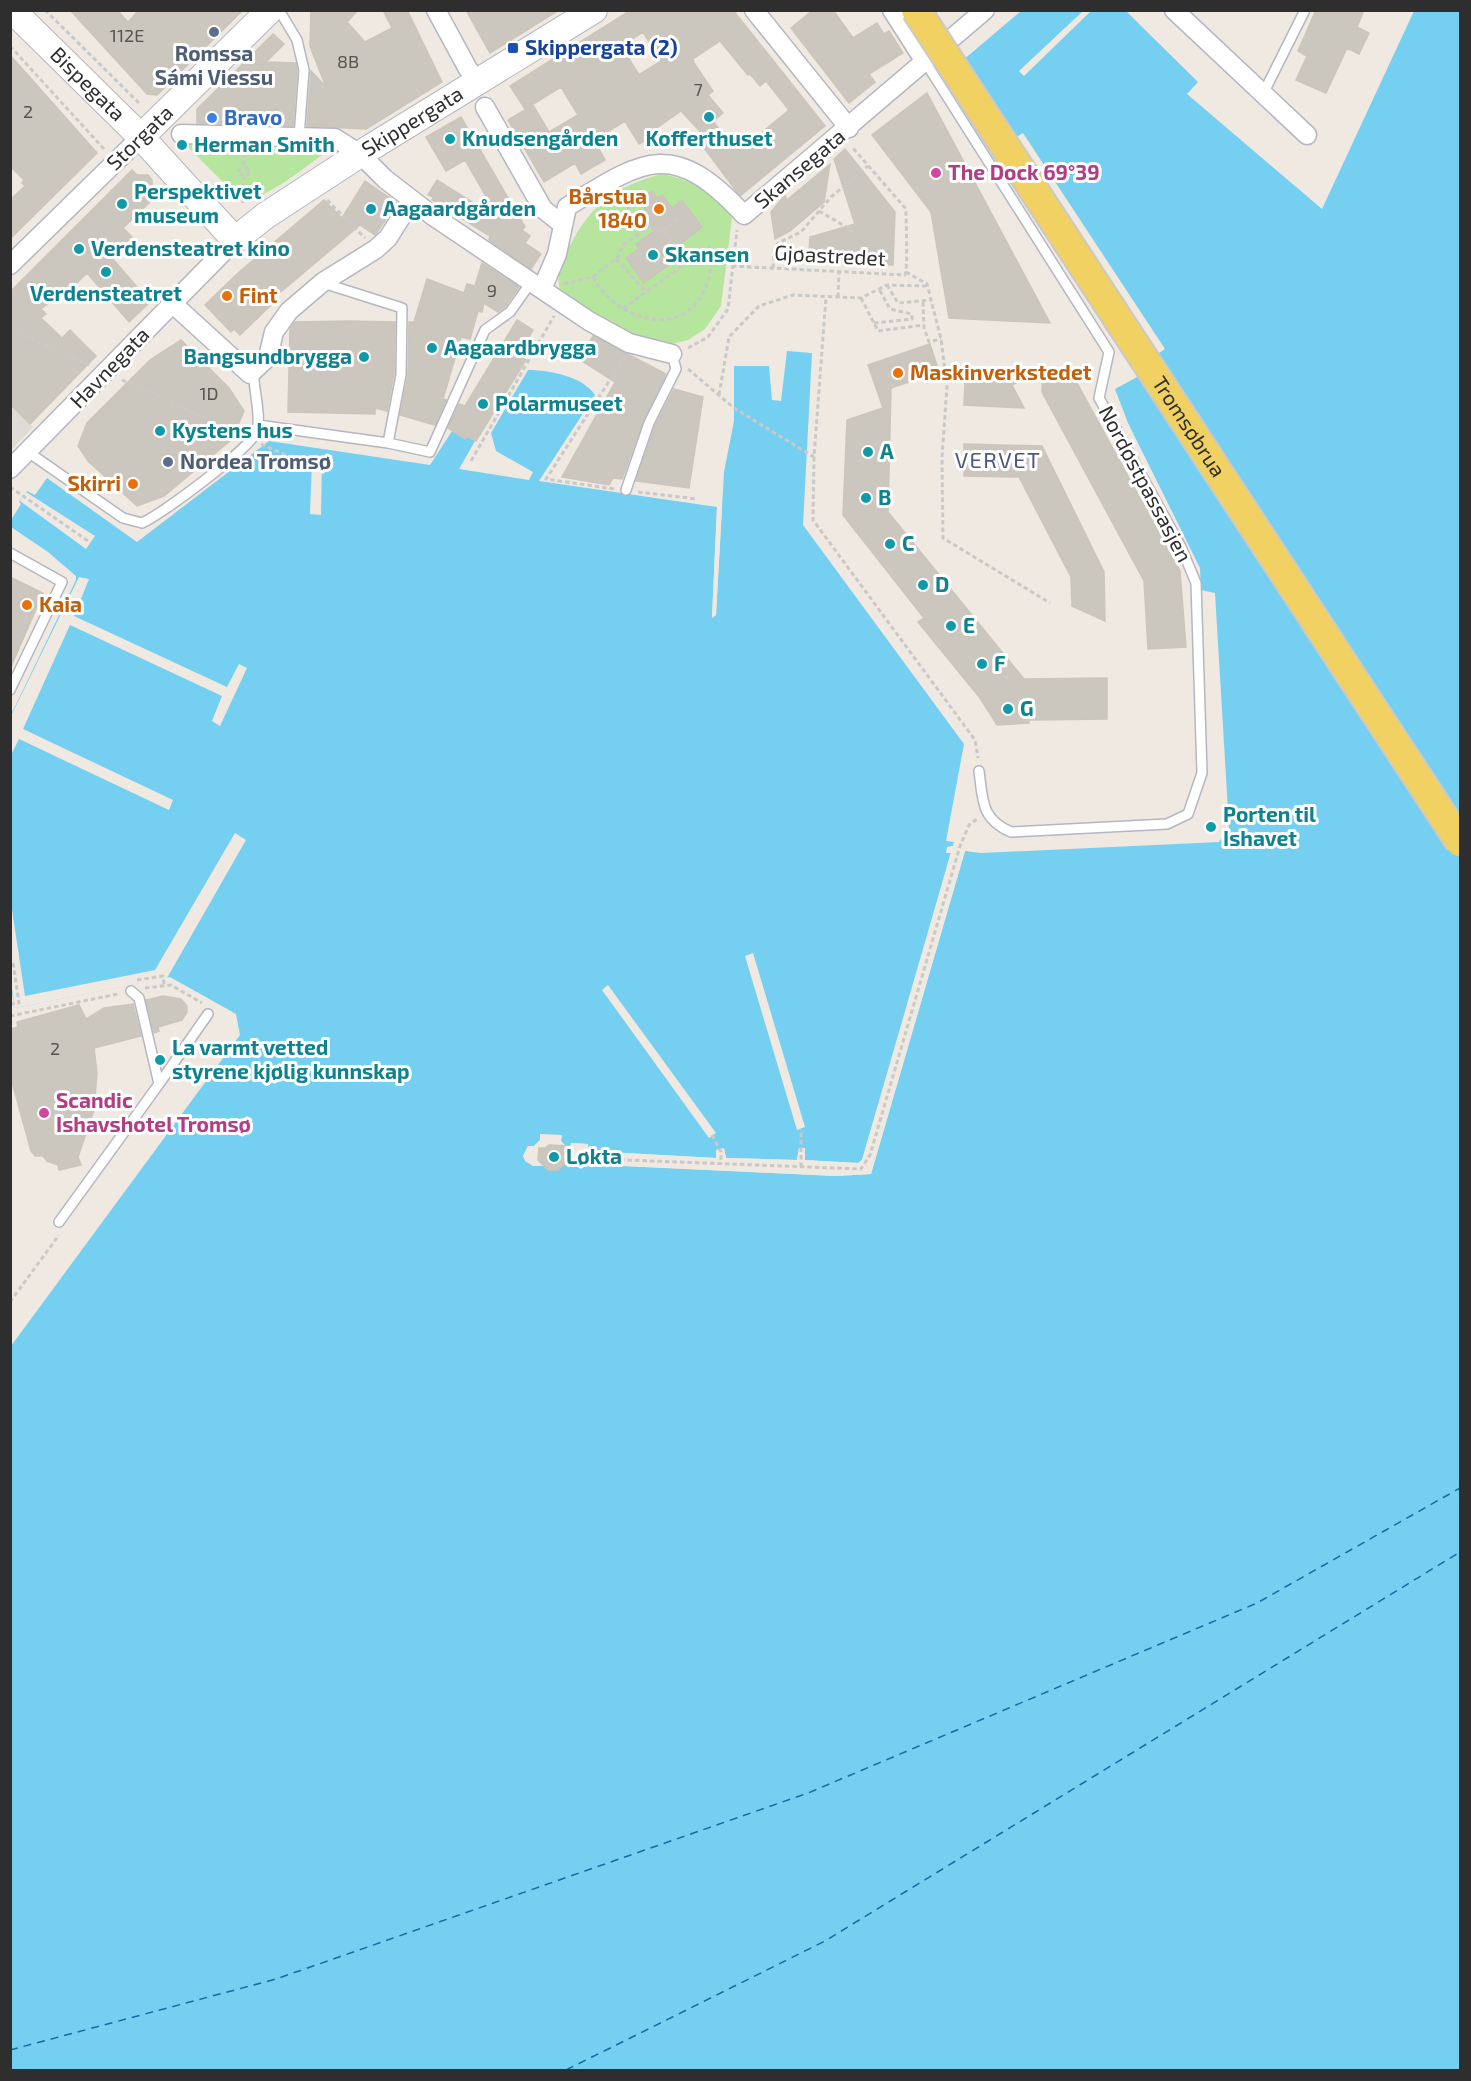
<svg xmlns="http://www.w3.org/2000/svg" width="1471" height="2081" viewBox="0 0 1471 2081" font-family="'Exo 2',sans-serif">
<style>
.green{fill:#b6e59e}
.plaza{fill:#dfdcd8}
.water{fill:#75cff0}
.pier{fill:#efe9e1}
.lines{fill:none;stroke-linecap:round;stroke-linejoin:round}
.ferry{stroke:#0d6fa3;stroke-width:1.5;stroke-dasharray:8 6;stroke-linecap:butt}
.building{fill:#cbc7bf;stroke:#cbc5ba;stroke-width:1.5;fill-rule:evenodd}
.lane-casing{stroke:#b4b7c1;stroke-width:12}
.street-casing{stroke:#b4b7c1;stroke-width:21}
.secondary-casing{stroke:#b4b7c1;stroke-width:28}
.path{stroke:#c9c9c9;stroke-width:3;stroke-dasharray:4.5 3;stroke-linecap:butt}
.lane{stroke:#fff;stroke-width:9}
.street{stroke:#fff;stroke-width:18}
.secondary{stroke:#fff;stroke-width:26}
.primary-bridge-casing{stroke:#c9c9c9;stroke-width:32;stroke-linecap:butt}
.primary-bridge{stroke:#f2d163;stroke-width:28}
.service-dot{fill:#5c6f8a;stroke:#fff;stroke-width:2}
.transit-dot{fill:#1a4fb4;stroke:#fff;stroke-width:2}
.culture-dot{fill:#0f9aa8;stroke:#fff;stroke-width:2}
.shop-dot{fill:#3f7fe0;stroke:#fff;stroke-width:2}
.hotel-dot{fill:#d1479c;stroke:#fff;stroke-width:2}
.food-dot{fill:#e8710a;stroke:#fff;stroke-width:2}
.labels{text-anchor:middle;stroke-width:6;stroke-linejoin:round;paint-order:stroke}
.number-label{font-size:18px;fill:#555452}
.transit-label{font-size:21px;font-weight:bold;fill:#164399;stroke:#fff;text-anchor:start}
.service-label{font-size:21px;font-weight:bold;fill:#4e5e75;stroke:#fff}
.street-label{font-size:21px;fill:#2e2e2e;stroke:#fff}
.shop-label{font-size:21px;font-weight:bold;fill:#366cbe;stroke:#fff;text-anchor:start}
.culture-label{font-size:21px;font-weight:bold;fill:#0d838f;stroke:#fff;text-anchor:start}
.hotel-label{font-size:21px;font-weight:bold;fill:#b23c85;stroke:#fff;text-anchor:start}
.food-label{font-size:21px;font-weight:bold;fill:#c56008;stroke:#fff;text-anchor:start}
.neighbourhood-label{font-size:22px;letter-spacing:1.5px;fill:#4d5680;stroke:#fff}
</style>
<rect width="100%" height="100%" fill="#efe9e1"/>
<path class="green" d="M184,143H338C315,159 267,201 241,200Z
M662,174C687,179 723,192 732,218L721,306L705,329L688,340L669,345L630,337L562,294C555,280 560,268 566,254C588,207 612,187 662,174Z"/>
<path class="plaza" d="M11,404L33,427L11,450Z"/>
<path class="water" d="M1021,11H1126L1198,82L1187,94L1322,209L1414,11H1460V2070H11V1346L240,1035L236,1014L170,977L15,1008L10,982V717L76,580V576L48,552L11,527V520L21,504L19,502L27,491L35,495L47,478L137,542L269,441L430,465L454,428L465,439L467,436L475,441L459,469L529,480L533,472L496,451L491,433L528,370C548,370 583,376 595,395L539,481L717,507L712,617L716,615L724,472L734,421V366H769L772,400L781,401L787,351L812,353L803,525L964,744L946,841L954,842L953,846L947,847L951,852L862,1160L858,1163L804,1160L805,1148H799L797,1160L726,1158L724,1149L716,1150V1158L588,1151V1144L571,1143L570,1151L561,1141L562,1135H540V1140L534,1146H528L523,1156L533,1166L580,1164L836,1176L871,1174L965,851L981,853L1219,842L1229,827L1215,593L1201,590L1200,568L1128,423L1115,389L1139,376L1136,369L1165,349L1023,133L995,150L962,61Z"/>
<path class="pier" d="M1083,11H1091L1024,76L1019,71Z
M312,461H322L321,515L310,514Z
M26,492L95,536L86,549L20,501Z
M717,507H722L716,615L712,618Z
M79,577L89,579L74,616L227,687L239,664L247,668L220,726L212,721L222,696L70,625L23,729L173,800L169,810L19,739L11,755V716Z
M235,833L246,840L167,978L15,1008L11,982V903L25,996L155,970Z
M954,842L957,844L955,848L950,849L954,853L930,939L865,1161L859,1165L804,1163L802,1151L797,1163L726,1161L722,1152L716,1161L587,1154L585,1147L573,1146L570,1154L559,1143V1138H543L542,1142L536,1149H530L526,1156L534,1163L581,1161L836,1173L869,1171L963,849L965,851L871,1174L836,1176L581,1164L533,1166L525,1161L523,1156L528,1146H534L540,1140V1134L562,1135L561,1141L570,1150L571,1143L588,1144V1151L716,1158V1150L724,1148L726,1158L797,1160L799,1148H805V1160L858,1163L862,1160L927,938L951,853H946L947,847L953,846Z
M753,953L805,1127L797,1130L745,956Z
M608,985L716,1133L709,1138L602,990Z"/>
<g class="lines">
<path class="ferry" d="M10,2050L276,1979L808,1793L1257,1603L1460,1488
M566,2070L825,1941L1460,1552"/>
</g>
<path class="building" d="M70,10H117L128,22L139,10H243L157,95L147,94Z
M311,10H358L347,22L365,42L392,28L383,10H407L442,82L366,129L307,126L311,71L326,87L310,46Z
M466,10H559L490,53Z
M631,10H733L825,126L740,196L702,145L708,140L681,111L654,130L656,134L639,144L625,121L594,140L605,160L581,174L575,163L544,182L508,120L533,105L549,132L578,115L561,87L525,109L510,86ZM643,32L661,61L639,75L621,46ZM720,41L748,75L750,74L760,86L766,81L789,110L750,142L744,133L729,143L713,121L723,113L708,95L713,91L694,63L693,59Z
M813,10H833L853,38L877,23L884,34L889,31L903,53L869,74L875,82L849,103L791,28Z
M1316,10H1364L1357,27L1369,33L1359,54L1347,48L1326,93L1296,80L1307,56L1298,51Z
M273,34L284,44L266,62L296,63L297,71L293,126L197,123V109Z
M10,55L97,153L10,239V200L25,186L22,183L24,180L10,166Z
M927,93L1050,323L949,318L931,212L872,135Z
M461,117L525,227L522,230L530,236L525,243L541,254L531,269L489,240L490,236L432,200L433,197L428,195L437,180L499,219L465,160L446,171L426,137Z
M845,149L895,212L893,265L832,262L809,253L810,237L855,224L834,159Z
M830,164L824,202L790,231L775,239L771,212L785,195L787,200Z
M132,170L137,175H148L152,180V190L157,195L123,228L132,237L111,257L150,302L129,322L87,273L63,296L61,293L41,309L46,314L41,318L62,338L70,330L96,356L30,424L10,404V292Z
M365,181L397,203L375,235L360,225L269,302L271,305L240,335L234,329L231,332L205,305L238,273L324,200L342,218Z
M652,191L657,198L662,195L672,208L682,200L702,227L673,250L678,258L644,283L626,258L639,249L636,244L654,231L642,214L646,211L644,208L647,205L642,198Z
M482,263L519,287L505,307L498,312L484,303L482,312L478,311L470,339L461,337L443,399L446,400L435,425L400,415L408,375L409,322H414L427,279L464,293L467,284L475,286Z
M517,320L533,330L521,351L525,353L522,357L526,360L476,441L467,436L465,439L448,428L459,404L465,406Z
M349,321L395,322L394,374L387,411L375,408V414L288,412L290,329L295,322Z
M593,336L666,374L643,421L622,479L613,478L609,485L562,477L615,382L579,359Z
M181,340L229,388L244,411L232,439L164,496L137,506L88,461L78,446L87,423L150,360Z
M930,344L939,372L891,388L888,512L1024,679L1107,678V719L1029,720V723L997,725L980,698L918,622L924,618L843,515L847,420L883,408L868,365Z
M966,364L977,371L983,368L988,372L1005,369L1021,380L1012,385L1024,408L964,405Z
M1043,371L1072,374L1180,571L1186,647L1148,649L1144,581L1042,392Z
M674,389L703,397L689,488L636,481L655,426Z
M964,444L1042,446L1104,572L1105,621L1072,606L1071,577L1019,477L964,476Z
M10,577L43,593L10,669Z
M163,996L181,999L187,1006V1012L182,1020L158,1027L159,1031L154,1033L146,1000Z
M133,1004L141,1036L94,1048L97,1073L94,1110L78,1157L81,1165L59,1170L58,1165L47,1161L43,1156H35L31,1151L10,1075V1029L18,1027L17,1022L79,1005L86,1019L104,1008Z
M549,1145L570,1146L569,1160L558,1170H548L538,1160L539,1148H545Z"/>
<g class="lines">
<g class="lane-casing">
<path id="lane" d="M279,10L297,40L304,70L299,137
M924,60L1109,352L1099,398L1181,547L1196,583L1202,773L1188,814L1167,824L1011,832C981,819 983,801 979,771
M1263,94L1305,10
M323,283L402,308L401,375L388,443
M258,425L388,443L430,452L485,330L510,312L532,281
M28,452L123,518L142,523C161,515 251,448 257,431C261,417 255,395 254,380L250,374
M626,490L649,423L676,369L672,354
M10,553L62,582L10,690
M159,1084L208,1014
M59,1222L159,1084L139,998L131,991"/>
</g>
<g class="street-casing">
<path id="street" d="M436,10L468,69L479,83
M754,10L849,128
M892,10L924,60
M1174,10L1307,135
M485,107L543,209L562,224
M181,134L335,138L360,154L385,179L433,216L589,321L629,343L672,354
M10,265L141,137
M542,289L557,254L567,207C644,159 673,138 744,215L985,10
M173,304L250,374L268,357L274,332L289,311L323,282L376,249L388,238L412,200
M10,469L235,240"/>
</g>
<g class="secondary-casing">
<g id="secondary">
<path id="s1" d="M12,10L141,137L235,240L265,216L360,154L594,10"/>
<path d="M141,137L270,10"/>
</g>
</g>
<path class="path" d="M45,10L141,105
M10,46L104,149
M244,153V166L250,172L244,177L238,172L244,166
M621,192L634,219L643,231
M327,200L365,238
M243,203L244,177
M819,211L853,231
M662,230L678,219
M616,259L646,292
M732,266L905,275C908,269 906,221 906,209L852,147
M773,268L774,250L778,243L801,232L831,197L868,166
M906,272L927,284L941,339L947,386L942,457L943,538L1050,603
M593,277C614,319 684,342 705,288C711,275 713,261 709,247L622,309
M564,284L593,277L619,256L622,246L651,225L657,232L661,229L688,263
M887,285L898,303L930,300
M838,297L839,272
M861,298L878,331L924,325
M923,302L924,328L929,342L941,339
M874,323L912,319V314L890,309L879,289
M10,329L89,365
M688,348L708,337L728,309L737,230
M688,369L734,408L814,457L826,297
M122,380L239,434
M719,395L729,337L759,306L793,295L861,298L887,285L926,286
M261,444L317,469
M814,457L813,520L975,740L978,758
M471,461L554,316
M10,487L91,543
M614,489L546,479L624,358
M638,492L697,499
M137,980L163,976L164,984
M145,988L171,985L202,1003
M10,1004L19,1003L13,963
M10,1016L118,994
M712,1135L721,1152V1164
M575,1158L861,1169L870,1155L960,846L969,825L978,818
M801,1167V1129
M10,1302L59,1235"/>
<use href="#lane" class="lane"/>
<use href="#street" class="street"/>
<use href="#secondary" class="secondary"/>
<g class="primary-bridge-casing">
<g id="primary-bridge">
<path id="s2" d="M916,10L1460,842"/>
</g>
</g>
<use href="#primary-bridge" class="primary-bridge"/>
</g>
<g class="service-dot">
<circle cx="214" cy="32" r="6"/>
<circle cx="168" cy="462" r="6"/>
</g>
<rect class="transit-dot" x="507" y="42" width="12" height="12" rx="3"/>
<g class="culture-dot">
<circle cx="709" cy="117" r="6"/>
<circle cx="450" cy="139" r="6"/>
<circle cx="182" cy="145" r="6"/>
<circle cx="122" cy="204" r="6"/>
<circle cx="371" cy="209" r="6"/>
<circle cx="79" cy="249" r="6"/>
<circle cx="653" cy="255" r="6"/>
<circle cx="106" cy="272" r="6"/>
<circle cx="432" cy="348" r="6"/>
<circle cx="364" cy="357" r="6"/>
<circle cx="483" cy="404" r="6"/>
<circle cx="160" cy="431" r="6"/>
<circle cx="868" cy="452" r="6"/>
<circle cx="866" cy="498" r="6"/>
<circle cx="890" cy="544" r="6"/>
<circle cx="923" cy="585" r="6"/>
<circle cx="951" cy="626" r="6"/>
<circle cx="982" cy="664" r="6"/>
<circle cx="1008" cy="709" r="6"/>
<circle cx="1211" cy="827" r="6"/>
<circle cx="160" cy="1060" r="6"/>
<circle cx="554" cy="1157" r="6"/>
</g>
<circle class="shop-dot" cx="212" cy="118" r="6"/>
<g class="hotel-dot">
<circle cx="936" cy="173" r="6"/>
<circle cx="44" cy="1113" r="6"/>
</g>
<g class="food-dot">
<circle cx="659" cy="209" r="6"/>
<circle cx="227" cy="296" r="6"/>
<circle cx="898" cy="373" r="6"/>
<circle cx="133" cy="484" r="6"/>
<circle cx="27" cy="605" r="6"/>
</g>
<g class="labels">
<g class="number-label">
<text x="127" y="42">112E</text>
<text x="348" y="68">8B</text>
<text x="698" y="96">7</text>
<text x="28" y="118">2</text>
<text x="492" y="297">9</text>
<text x="209" y="400">1D</text>
<text x="55" y="1055">2</text>
</g>
<g class="transit-label">
<text x="525" y="55">Skippergata (2)</text>
</g>
<g class="service-label">
<text x="214" y="61">Romssa<tspan x="214" dy="24">Sámi Viessu</tspan></text>
<text x="180" y="469" text-anchor="start">Nordea Tromsø</text>
</g>
<g class="street-label">
<text dy="7" stroke="none"><textPath href="#s1" startOffset="106">Bispegata</textPath></text>
<text dy="7" stroke="none"><textPath href="#s1" startOffset="534">Skippergata</textPath></text>
<text transform="translate(140 138) rotate(-44)" y="7">Storgata</text>
<text transform="translate(800 169) rotate(-40)" y="7">Skansegata</text>
<text transform="translate(830 256) rotate(3)" y="7">Gjøastredet</text>
<text transform="translate(110 368) rotate(-46)" y="7">Havnegata</text>
<text dy="7" stroke="none"><textPath href="#s2" startOffset="498">Tromsøbrua</textPath></text>
<text transform="translate(1145 484) rotate(62)" y="7">Nordøstpassasjen</text>
</g>
<g class="shop-label">
<text x="224" y="125">Bravo</text>
</g>
<g class="culture-label">
<text x="462" y="146">Knudsengården</text>
<text x="709" y="146" text-anchor="middle">Kofferthuset</text>
<text x="194" y="152">Herman Smith</text>
<text x="134" y="199">Perspektivet<tspan x="134" dy="24">museum</tspan></text>
<text x="383" y="216">Aagaardgården</text>
<text x="91" y="256">Verdensteatret kino</text>
<text x="665" y="262">Skansen</text>
<text x="106" y="301" text-anchor="middle">Verdensteatret</text>
<text x="444" y="355">Aagaardbrygga</text>
<text x="352" y="364" text-anchor="end">Bangsundbrygga</text>
<text x="495" y="411">Polarmuseet</text>
<text x="172" y="438">Kystens hus</text>
<text x="880" y="459">A</text>
<text x="878" y="505">B</text>
<text x="902" y="551">C</text>
<text x="935" y="592">D</text>
<text x="963" y="633">E</text>
<text x="994" y="671">F</text>
<text x="1020" y="716">G</text>
<text x="1223" y="822">Porten til<tspan x="1223" dy="24">Ishavet</tspan></text>
<text x="172" y="1055">La varmt vetted<tspan x="172" dy="24">styrene kjølig kunnskap</tspan></text>
<text x="566" y="1164">Løkta</text>
</g>
<g class="hotel-label">
<text x="948" y="180">The Dock 69°39</text>
<text x="56" y="1108">Scandic<tspan x="56" dy="24">Ishavshotel Tromsø</tspan></text>
</g>
<g class="food-label">
<text x="647" y="204" text-anchor="end">Bårstua<tspan x="647" dy="24">1840</tspan></text>
<text x="239" y="303">Fint</text>
<text x="910" y="380">Maskinverkstedet</text>
<text x="121" y="491" text-anchor="end">Skirri</text>
<text x="39" y="612">Kaia</text>
</g>
<g class="neighbourhood-label">
<text x="998" y="468">VERVET</text>
</g>
</g>
<rect width="1471" height="2081" fill="none" stroke="#2e2e2e" stroke-width="24"/>
</svg>
